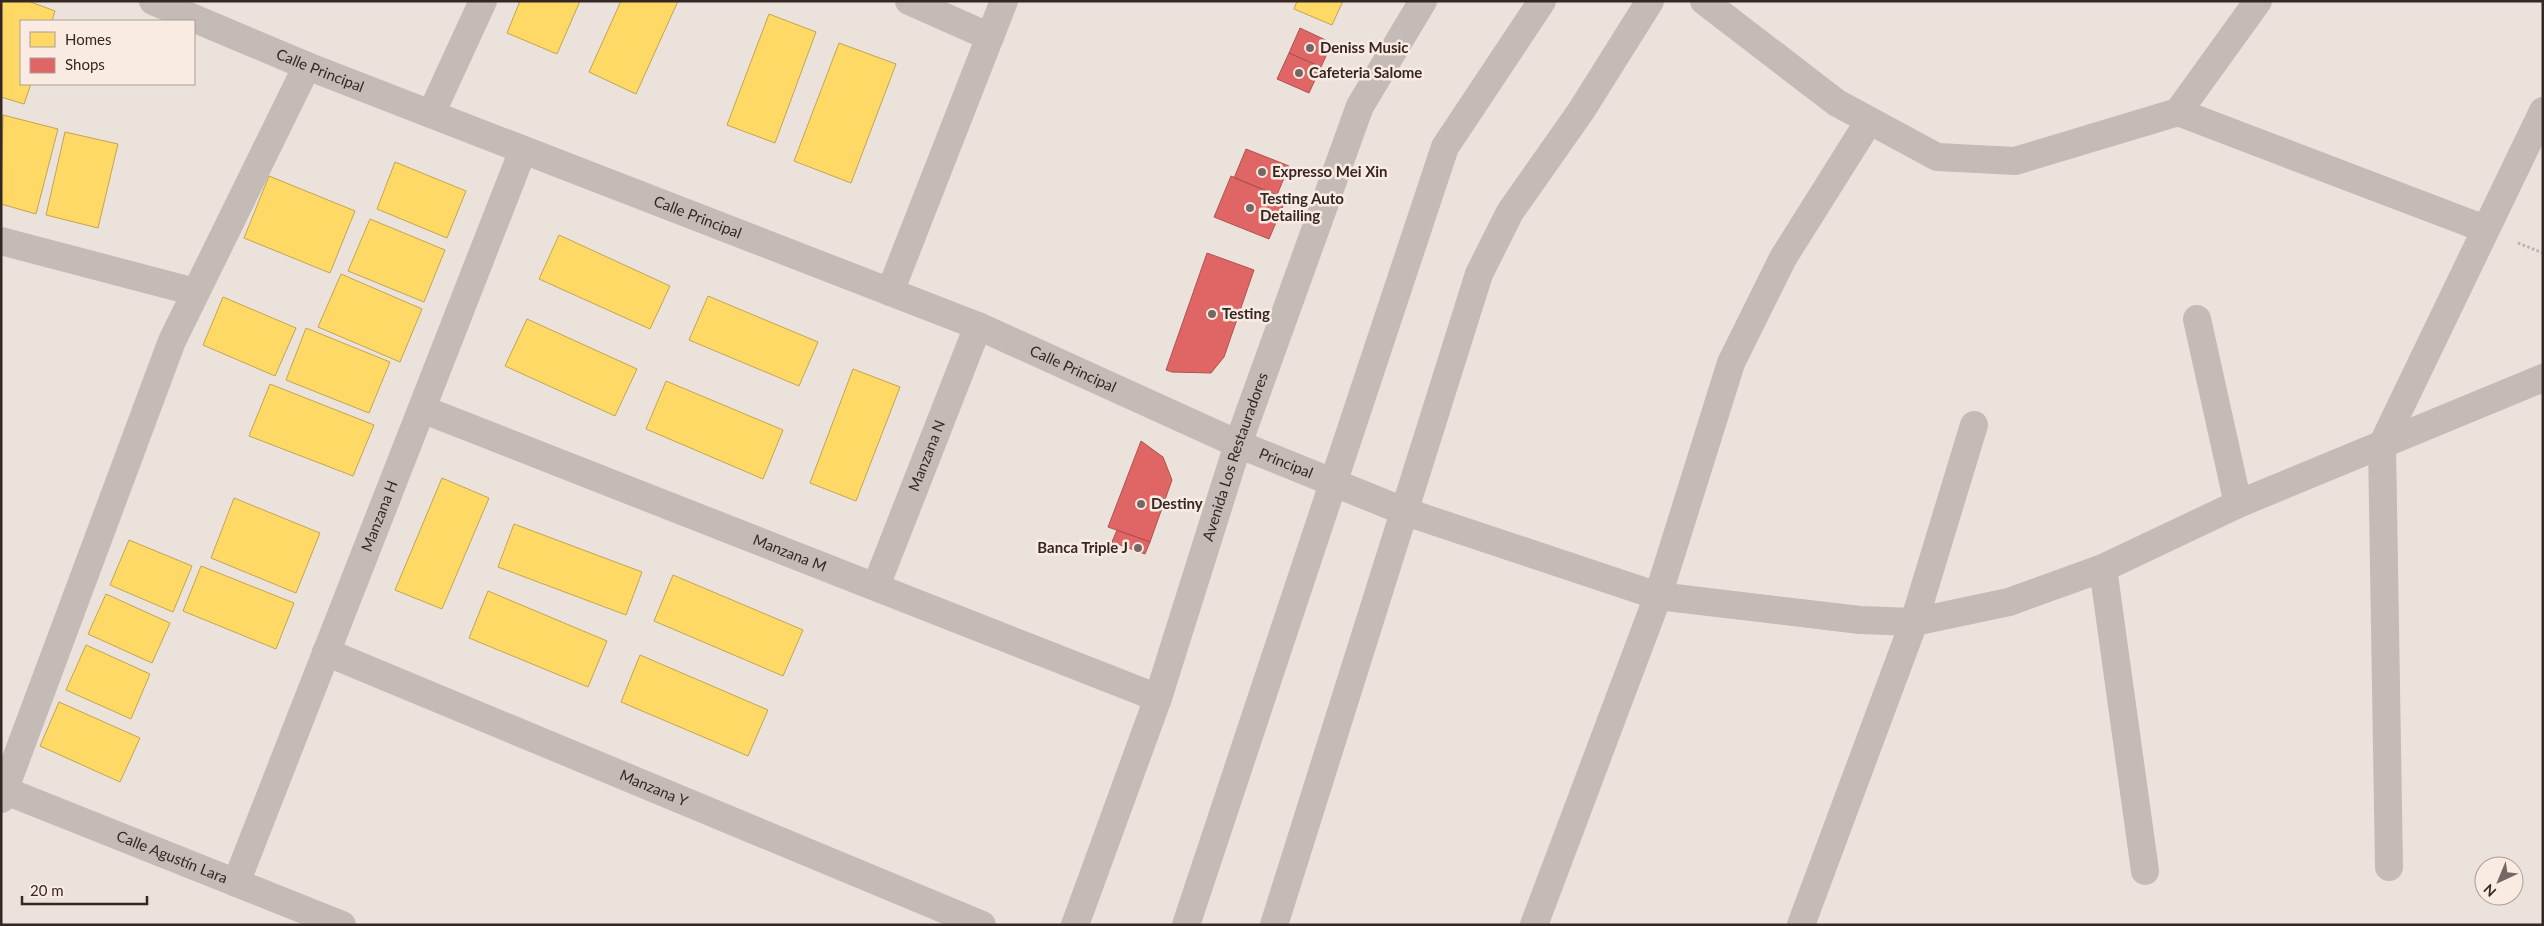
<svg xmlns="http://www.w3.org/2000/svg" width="2544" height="926" viewBox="0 0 2544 926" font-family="Lato,sans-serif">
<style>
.homes{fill:#ffd966;stroke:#c2a452}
.shops{fill:#e06666;stroke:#ad5352}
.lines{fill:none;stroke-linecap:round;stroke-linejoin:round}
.path{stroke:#bdb2ae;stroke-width:3;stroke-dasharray:2.5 2.5;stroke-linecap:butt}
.minor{stroke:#c4bab6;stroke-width:28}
.tertiary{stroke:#c4bab6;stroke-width:28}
.poi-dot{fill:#756864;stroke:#faebe2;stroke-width:2}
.labels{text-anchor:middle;stroke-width:5;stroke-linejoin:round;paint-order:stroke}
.poi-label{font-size:15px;font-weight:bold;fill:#352724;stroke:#faebe2;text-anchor:start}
.street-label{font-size:15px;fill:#352724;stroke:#faebe2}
</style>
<rect width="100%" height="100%" fill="#ece2dc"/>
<path class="homes" d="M1,1H28L55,11L52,21H21V84H31L24,104L1,97Z
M520,1H580L557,54L507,33Z
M621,1H678L636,94L589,72Z
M1297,1H1343L1332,25L1294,9Z
M769,14L816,32L775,143L727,125Z
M839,43L896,64L851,183L794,161Z
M3,115L58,129L36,214L1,204Z
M65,132L118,144L98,228L46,215Z
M395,162L466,191L447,238L377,209Z
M269,176L355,211L330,273L244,238Z
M370,219L445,250L424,302L348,271Z
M559,235L670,286L650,329L539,279Z
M341,274L422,309L400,362L318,327Z
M708,296L818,342L799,386L689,340Z
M223,297L296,328L275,376L203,345Z
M527,319L637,369L615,416L505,366Z
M306,328L390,362L369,413L286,380Z
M853,369L900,387L856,501L810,483Z
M666,381L783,430L763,479L646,429Z
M270,384L374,425L353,476L249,436Z
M442,478L489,498L442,609L395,590Z
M234,498L320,533L296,593L211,558Z
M514,524L642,572L626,615L498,567Z
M129,540L192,566L173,612L110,585Z
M201,566L294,603L276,649L183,611Z
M673,575L803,630L783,676L654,621Z
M488,591L607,641L588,687L469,638Z
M106,594L170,623L152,663L88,634Z
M86,645L150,674L131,719L66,690Z
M640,655L768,710L748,756L621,702Z
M59,702L140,738L120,782L40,746Z"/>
<path class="shops" d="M1300,28L1332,43L1321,67L1289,53Z
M1289,53L1321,67L1309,93L1277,79Z
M1246,149L1289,166L1277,195L1234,178Z
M1231,176L1286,199L1269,239L1214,217Z
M1207,253L1254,270L1224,357L1211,373L1172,372L1166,370Z
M1141,441L1163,457L1172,480L1150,542L1108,527Z
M1117,530L1150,542L1145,554L1112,542Z"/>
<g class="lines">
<path class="path" d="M2518,243L2543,253"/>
<g class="minor">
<path id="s1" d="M153,1L307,66L978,326L1238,444L1406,512L1658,596L1860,620L1914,622L2009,602L2103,568L2238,504L2543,378"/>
<path d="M909,1L990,37"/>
<path d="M1704,1L1837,103L1937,157L2015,161L2178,112L2485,229"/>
<path d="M2178,112L2258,1"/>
<path d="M431,114L483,1"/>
<path d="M1,241L195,292"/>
<path d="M890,292L1004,1"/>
<path d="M2197,319L2238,504"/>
<path id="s2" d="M422,409L1158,698"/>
<path d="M2103,568L2145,871"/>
<path id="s3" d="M876,586L978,326"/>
<path id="s4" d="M326,652L982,925"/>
<path id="s5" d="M1,789L342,925"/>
<path d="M1,799L172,341L307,66"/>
<path d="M2389,867L2382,445L2543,111"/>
<path id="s6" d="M236,883L523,150"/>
<path d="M1274,925L1479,274L1510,212L1581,111L1650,1"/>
<path d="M1534,925L1658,596L1731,363L1783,258L1869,121"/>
<path d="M1801,925L1914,622L1974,425"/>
</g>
<g class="tertiary">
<path id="s7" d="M1075,925L1158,698L1238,444L1360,106L1423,1"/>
<path d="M1186,925L1445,147L1542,1"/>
</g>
</g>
<g class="poi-dot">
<circle cx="1310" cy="48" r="5"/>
<circle cx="1299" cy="73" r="5"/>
<circle cx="1262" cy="172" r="5"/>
<circle cx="1250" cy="208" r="5"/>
<circle cx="1212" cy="314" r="5"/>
<circle cx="1141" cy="504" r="5"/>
<circle cx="1138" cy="548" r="5"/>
</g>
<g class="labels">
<g class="poi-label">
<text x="1320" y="53">Deniss Music</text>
<text x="1309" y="78">Cafeteria Salome</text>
<text x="1272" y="177">Expresso Mei Xin</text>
<text x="1260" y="204">Testing Auto<tspan x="1260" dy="17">Detailing</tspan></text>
<text x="1222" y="319">Testing</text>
<text x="1151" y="509">Destiny</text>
<text x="1128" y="553" text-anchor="end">Banca Triple J</text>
</g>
<g class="street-label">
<text dy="5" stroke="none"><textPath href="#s1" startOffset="181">Calle Principal</textPath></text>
<text dy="5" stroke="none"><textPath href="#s1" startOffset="586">Calle Principal</textPath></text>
<text dy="5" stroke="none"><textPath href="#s1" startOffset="991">Calle Principal</textPath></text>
<text dy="5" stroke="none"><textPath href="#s3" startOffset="140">Manzana N</textPath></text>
<text dy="5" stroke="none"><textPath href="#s7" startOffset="495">Avenida Los Restauradores</textPath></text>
<text dy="5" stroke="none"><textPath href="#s1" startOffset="1224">Principal</textPath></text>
<text dy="5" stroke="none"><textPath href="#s6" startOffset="394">Manzana H</textPath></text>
<text dy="5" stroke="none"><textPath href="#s2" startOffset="395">Manzana M</textPath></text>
<text dy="5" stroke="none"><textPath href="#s4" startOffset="355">Manzana Y</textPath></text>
<text dy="5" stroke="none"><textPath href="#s5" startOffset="184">Calle Agustín Lara</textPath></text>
</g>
</g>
<rect width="2544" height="926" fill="none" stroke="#352724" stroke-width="5"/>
<rect x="20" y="20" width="175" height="65" fill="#faebe2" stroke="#ab9d96"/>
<rect x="30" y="32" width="25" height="15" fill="#ffd966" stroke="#ab9d96"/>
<text x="65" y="45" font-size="15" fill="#352724">Homes</text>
<rect x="30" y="58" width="25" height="15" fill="#e06666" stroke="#ab9d96"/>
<text x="65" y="70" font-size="15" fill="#352724">Shops</text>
<g transform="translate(2499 881) rotate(224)"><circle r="24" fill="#faebe2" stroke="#ab9d96"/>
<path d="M0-4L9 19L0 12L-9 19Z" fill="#756864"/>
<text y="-8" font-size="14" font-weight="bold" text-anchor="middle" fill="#352724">N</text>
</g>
<path d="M22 896v8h125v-8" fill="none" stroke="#352724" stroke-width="2.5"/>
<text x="30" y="896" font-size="15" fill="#352724" stroke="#faebe2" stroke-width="4" paint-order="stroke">20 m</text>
</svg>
